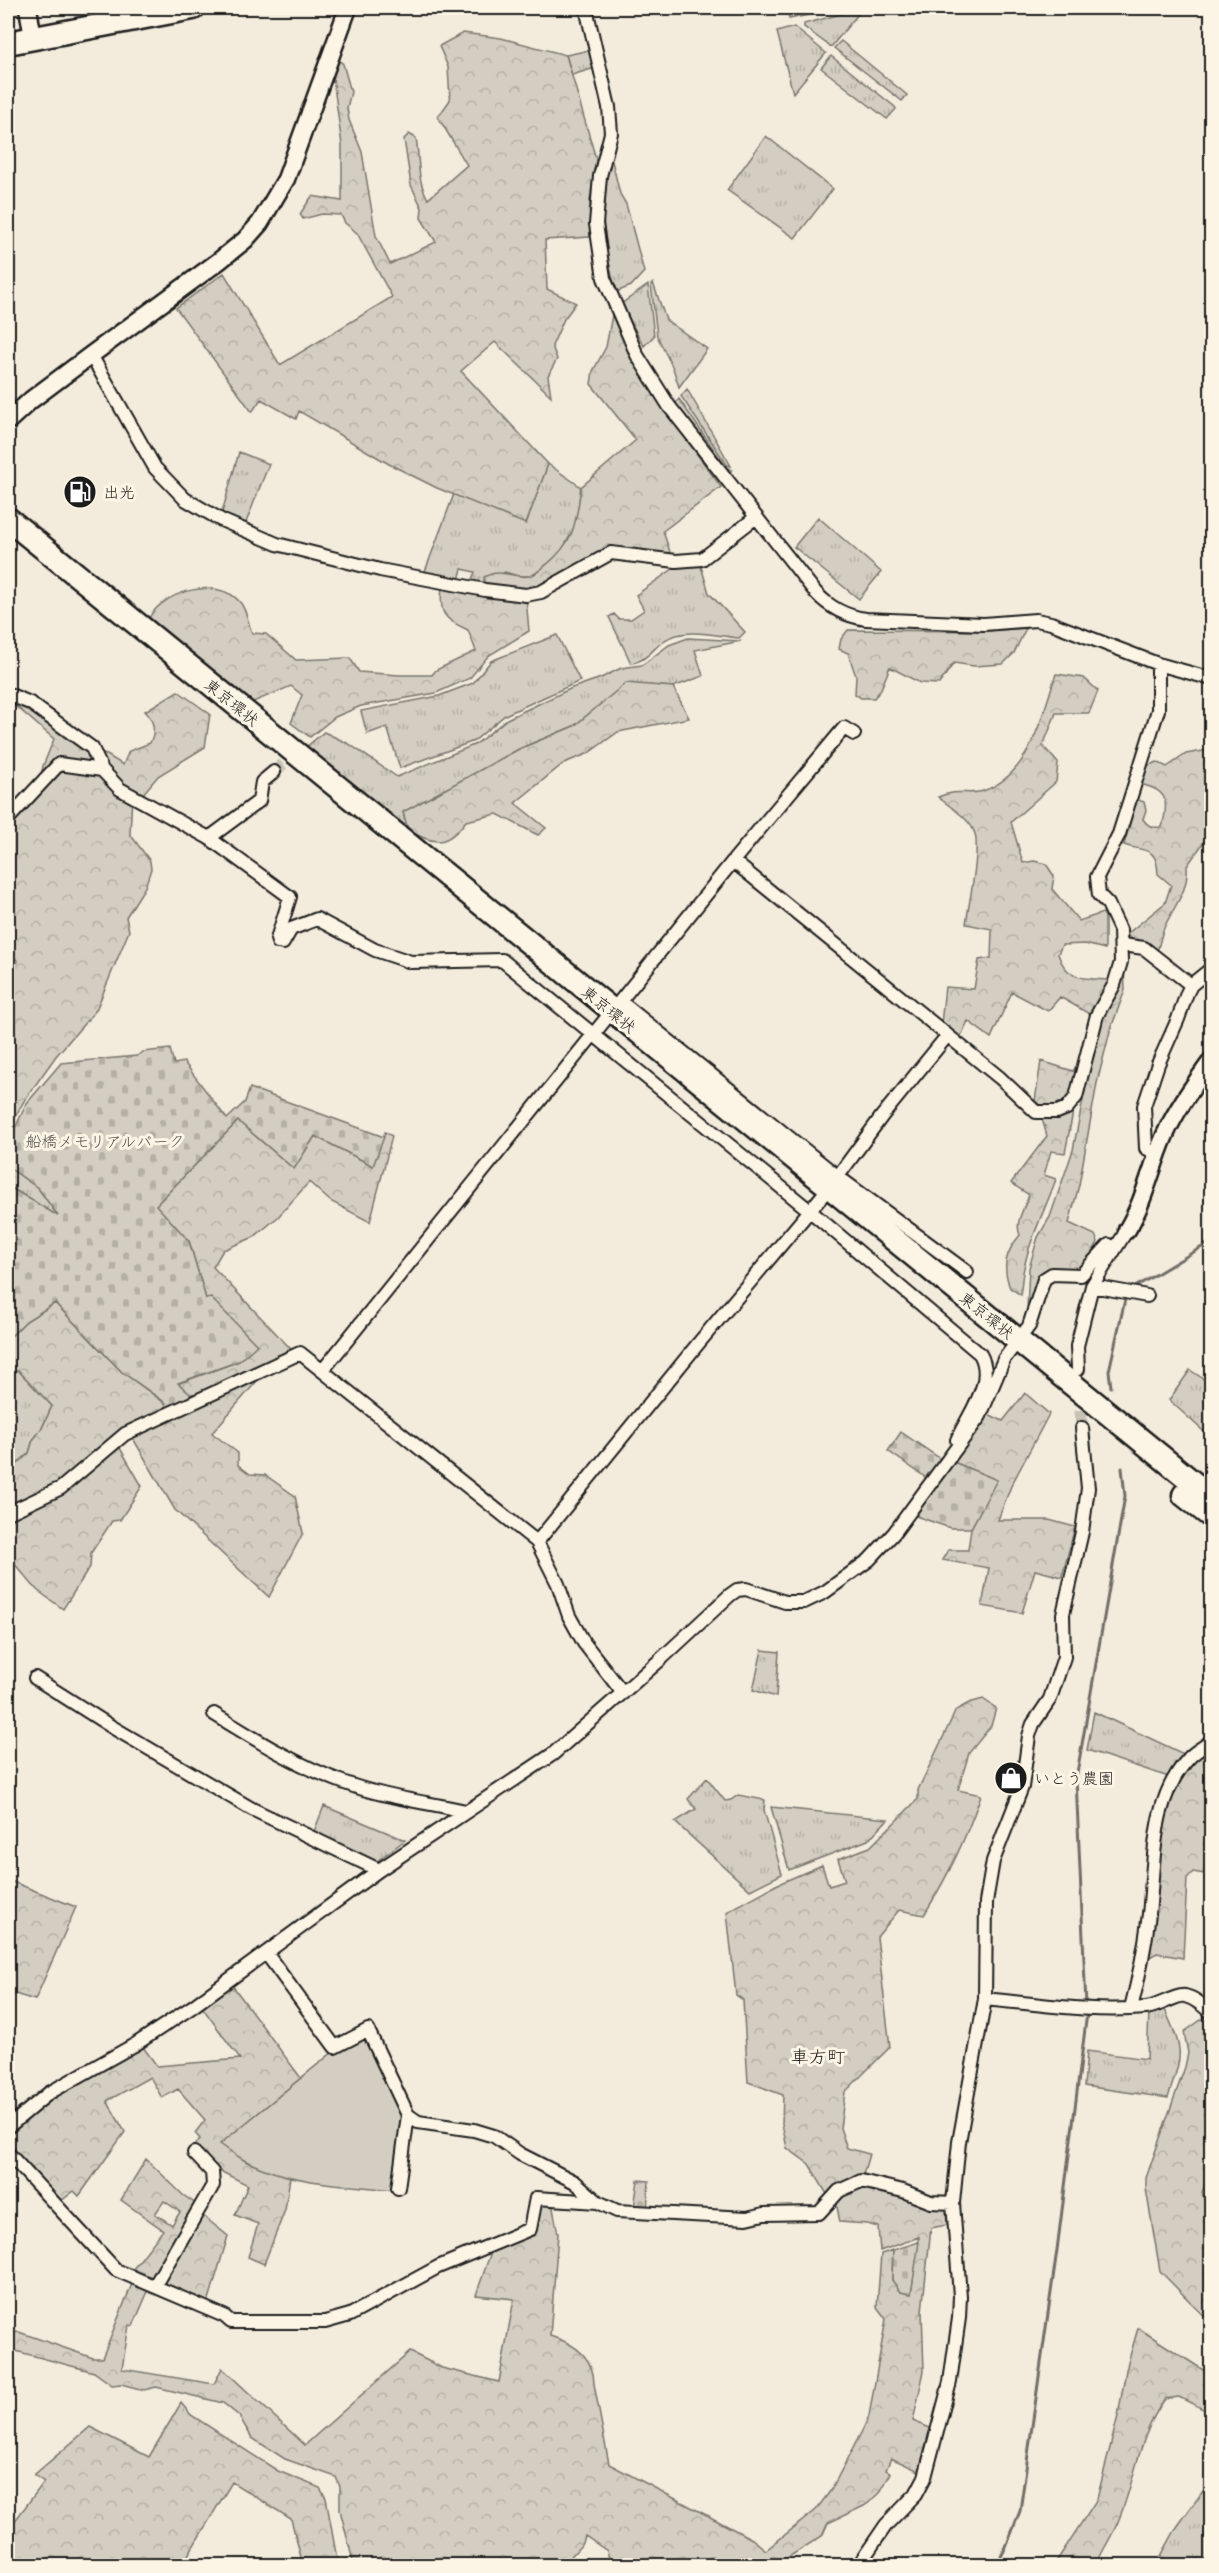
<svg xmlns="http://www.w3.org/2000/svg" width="1219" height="2573" viewBox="0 0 1219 2573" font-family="Delius,'Klee One',sans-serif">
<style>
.grass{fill:url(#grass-tufts);stroke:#78756e;stroke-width:1.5}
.forest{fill:url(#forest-crowns);stroke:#78756e;stroke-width:1.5;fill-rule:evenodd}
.cemetery{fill:url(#cemetery-stones);stroke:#78756e;stroke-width:1.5}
.pitch{fill:#d3cec1;stroke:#78756e;stroke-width:1.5}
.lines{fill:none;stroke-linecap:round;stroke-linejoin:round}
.stream{stroke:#716e68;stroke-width:3}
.street-tunnel{stroke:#c8c2b6;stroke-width:12;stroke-dasharray:12 6;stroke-linecap:butt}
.street-casing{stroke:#1c1c1c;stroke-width:16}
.secondary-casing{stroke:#1c1c1c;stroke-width:21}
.highway-casing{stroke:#1c1c1c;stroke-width:27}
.street{stroke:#fcf5e5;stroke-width:12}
.secondary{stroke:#fcf5e5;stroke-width:16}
.highway{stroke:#fcf5e5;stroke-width:22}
.labels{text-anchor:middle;stroke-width:6;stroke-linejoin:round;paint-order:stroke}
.poi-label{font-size:16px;fill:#1c1c1c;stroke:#fcf5e5;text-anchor:start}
.street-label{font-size:16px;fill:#1c1c1c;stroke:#fcf5e5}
.park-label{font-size:16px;fill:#53514e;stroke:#fcf5e5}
.neighbourhood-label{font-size:18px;fill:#1c1c1c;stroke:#fcf5e5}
</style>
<defs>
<pattern id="grass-tufts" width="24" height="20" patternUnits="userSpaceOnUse" patternTransform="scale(1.5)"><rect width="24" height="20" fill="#d3cec1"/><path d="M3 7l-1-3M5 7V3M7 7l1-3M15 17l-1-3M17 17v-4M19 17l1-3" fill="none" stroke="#b5b0a5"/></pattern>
<pattern id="forest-crowns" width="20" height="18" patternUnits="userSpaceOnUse" patternTransform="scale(1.5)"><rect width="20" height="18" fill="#d3cec1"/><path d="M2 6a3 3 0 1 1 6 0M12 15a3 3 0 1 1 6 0" fill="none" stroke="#b5b0a5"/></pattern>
<pattern id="cemetery-stones" width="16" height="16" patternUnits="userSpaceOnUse" patternTransform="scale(1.5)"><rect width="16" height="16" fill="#d3cec1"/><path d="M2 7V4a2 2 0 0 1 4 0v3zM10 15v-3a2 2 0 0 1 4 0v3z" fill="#b5b0a5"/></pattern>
</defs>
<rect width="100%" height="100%" fill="#f3ecdd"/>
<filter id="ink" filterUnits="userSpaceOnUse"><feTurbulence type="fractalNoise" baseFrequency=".0167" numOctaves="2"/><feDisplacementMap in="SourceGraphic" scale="12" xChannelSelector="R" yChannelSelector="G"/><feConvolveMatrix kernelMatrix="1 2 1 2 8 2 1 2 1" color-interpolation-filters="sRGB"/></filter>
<g filter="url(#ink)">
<path class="grass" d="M787,8H842L789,19Z
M863,8L831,47L804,27V24Z
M794,27L826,53L793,93L777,32Z
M841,41L907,95L902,101L834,48Z
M590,50L595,68L572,75L566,55Z
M831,56L895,107L896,109L887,119L821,68Z
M766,136L833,189L795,238L727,190Z
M609,160L612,161L620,194L626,204L644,272L631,286L616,292C608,262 602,233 603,203C603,189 607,174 609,160Z
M653,283L666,320L707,349L679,387L673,368L657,336L651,285Z
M648,285L654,336L644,346L621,304Z
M687,389L731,466L727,465L681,396Z
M679,399L726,467L732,470L728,474L675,404Z
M239,452L269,464L245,525L221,516Z
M548,464L581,487L576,525L560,554L532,576H518L505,572L484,584L471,582L475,572L462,569L459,580L424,574L454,494L526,523Z
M818,517L881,572L859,599L794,547Z
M700,563L709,593L745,632L739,638C717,636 686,627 665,640C653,648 647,661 631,663L609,617L614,614L619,619H631L644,610L636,595L680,564Z
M557,635L580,681L505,715L474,741L400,768L387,727L367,734L361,711L439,696L473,683L491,661Z
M688,638L741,641L695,650L703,676L673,687L626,684L574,726L519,749L403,812L408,830L305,748L324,732L349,744L397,777L476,744L507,719L572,688L601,678L621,668L642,665L669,645Z
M8,1167L38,1188L59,1217L8,1186Z
M18,1370L52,1406L42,1428L33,1440L29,1453L8,1473V1377Z
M1190,1370L1211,1384V1438L1169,1400Z
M762,1650L779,1652L776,1697L753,1690Z
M1094,1712L1188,1756L1172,1778L1087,1750Z
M707,1778L725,1801L731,1800L738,1795L765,1800L764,1810L782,1874L750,1890L675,1822L696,1809L688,1799Z
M324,1806L405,1840L377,1861H370L313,1834Z
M771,1807L888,1819L868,1840L789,1870Z
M1165,2010C1185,2054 1182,2053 1168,2098L1084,2086L1087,2051L1147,2059L1149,2012Z
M1203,2491L1211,2496V2565H1156L1177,2527Z"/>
<path class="forest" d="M463,33L501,38L566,55L596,159L590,200V237L545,240L547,289L576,303L564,319L552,346L557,359L548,376L551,396L495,342L461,371L548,464L526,524L437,488L389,464L299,411L296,419L261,399L252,412L176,308L224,273L280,365L392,297L357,233L345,223L341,215L322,214L303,219L300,214L312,196L342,201V145L332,71L337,58L343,64L351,92L347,108L349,120L362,152L376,236L390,264L436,242L421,218L422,208L411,185L404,139L409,134L416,138C420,159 416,179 428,199L467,165L438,117L450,100L448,67L439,46Z
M612,315C641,379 680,431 721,487L663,531L671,555L619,549L542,587L527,590L484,584V577C503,567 511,579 529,576C535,575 540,570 545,566C575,542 576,523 581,487L636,440L591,384L593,371L606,347Z
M442,586L526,598L529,631L488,656L470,678L436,693L361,706L335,717L310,737L291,723L302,695L291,686L251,703L149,618C164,591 217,576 240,602C247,611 248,623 252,633L266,634L296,660L350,658L359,672L399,675H432L436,670L476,651L468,630C443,619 439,614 442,586Z
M1026,628L1014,653L1003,664L974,666L954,663L939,684L920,683L890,667L880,691L874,698H861L855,694L856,676L848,653L839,649L841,639L848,630L989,631Z
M1056,674L1084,678L1098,691L1089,713H1056L1043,746L1058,763L1056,782L1011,822L1023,863L1034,861L1046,864L1054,876L1052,889L1079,921L1103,913L1105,917V949L1085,944L1062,945L1058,954C1067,981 1083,978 1109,980L1091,1015L1060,997L1048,1011L1012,992L991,1038L968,1021L960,1038L941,1024L945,987L974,989L979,960L991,958L992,929L966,924C969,902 980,853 975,834C971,819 950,807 938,797C959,788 968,796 983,791C1031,775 1042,715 1056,674Z
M626,683L673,687L689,718L618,732L587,754L564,763L515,803L546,828L538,835L497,814L466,821C447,846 435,846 408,830L403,812L519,749L574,726Z
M178,691L210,714L205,747L158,776L142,795L114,781L98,753L107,755L123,765L129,751L150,743C156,730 154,721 145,711Z
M8,697L31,707L89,749L99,767L58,761L40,781L43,766L54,739L18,708L8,704Z
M1208,750L1211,752V832L1187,866C1189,892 1174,905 1164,928C1161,935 1160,943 1157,951L1131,941L1127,934L1165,903L1171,885L1158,874C1157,846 1145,852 1124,845L1136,799L1144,802L1146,810L1143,819C1148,827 1153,828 1162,827C1169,801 1168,790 1140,784L1147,766L1157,762L1167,767L1186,754Z
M60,769L101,773L132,796L130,834L150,861L151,869L145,887L126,917L129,931L96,1010L56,1056L24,1101L8,1130V966L18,962L8,948V825Z
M1124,966L1125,990L1110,1031L1097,1083L1079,1185L1069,1223L1095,1235L1098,1242L1084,1269L1053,1271L1036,1291L1027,1310L1029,1268L1038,1237L1050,1217L1073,1150L1100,1015Z
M1084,1054L1074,1092L1057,1109L1041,1107L1035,1101L1041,1061L1073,1071Z
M1075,1102L1065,1153L1051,1151L1044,1175L1056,1179C1043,1217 1021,1253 1021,1295L1010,1288C1002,1266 1005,1253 1020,1235C1014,1223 1025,1207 1029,1195L1011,1183L1047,1136L1041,1115Z
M238,1121L293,1168L315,1136L373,1166L385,1132L392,1136L370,1222L330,1201L309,1182L278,1217L254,1237L223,1250L213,1267L291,1349L202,1394H190L177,1384L239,1361L206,1299L189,1241L155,1206Z
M55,1303L122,1372L166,1404L165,1410L59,1485L8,1507V1473L29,1453L33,1440L42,1428L52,1406L18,1370L8,1377V1339L26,1321Z
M264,1373L212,1433L238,1453V1465L250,1474L265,1475L295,1496L303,1533L269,1597L175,1510L131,1435Z
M1025,1393L1049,1414L1011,1486L998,1520H1049L1075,1527L1062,1577L1035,1570L1022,1613L982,1606L989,1568L942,1560L948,1550H968L971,1528L996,1480L951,1461L986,1413L1003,1421Z
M117,1443L142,1486L120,1520L112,1521L91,1553L90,1567L63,1609L37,1590L12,1561L11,1516Z
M983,1699L996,1708L991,1726L969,1753L958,1790L981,1795C965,1841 949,1874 924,1915L899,1910L877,1937L890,2047L845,2092L840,2128L847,2148L869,2154L863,2175L851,2179L828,2196L809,2164L787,2148L782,2124L783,2095L748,2082L743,2000L736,1995L727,1912L776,1885L822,1865L829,1886L845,1881L838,1859L870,1847L918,1799V1790L956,1710L969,1703Z
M1211,1744V1875L1193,1872L1187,1878L1183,1958L1157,1953L1144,1960L1158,1839L1176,1781L1192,1758Z
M8,1880L76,1907L35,2000L8,1992Z
M232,1985L301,2078L221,2144L247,2162L290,2177L285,2210L264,2264L248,2257L258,2224L235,2215L248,2185L220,2171L218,2174L193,2147L200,2139L195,2133L205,2120L178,2089L162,2098L150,2077L107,2101L125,2132L79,2196L74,2191L61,2201L8,2143L10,2132L53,2098L143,2047L157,2066L240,2059L202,2007Z
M1208,2015L1212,2018V2167L1202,2192L1207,2208L1211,2214V2323L1160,2271L1146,2189V2178L1185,2067L1188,2053L1184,2032Z
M146,2159L183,2195L196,2204L154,2279L133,2269L163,2230L121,2200ZM164,2201L180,2212L172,2225L155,2214Z
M871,2186L928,2207L946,2208L947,2225L931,2228L922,2311L924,2371L913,2421L930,2428L919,2471L891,2458L886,2470L891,2473L879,2494L866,2505L828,2523L822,2536L776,2565H606L609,2558L607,2551L585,2536L583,2543L568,2560L574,2565H354L340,2510V2487L336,2477L285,2459L252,2438L239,2416L223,2403L156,2387L144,2390L121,2384L112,2385L94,2372L8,2349V2333L19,2332L93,2358H102L132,2284L149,2289L133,2326L129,2325L122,2369L214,2384L222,2368L305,2445L410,2352L442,2368L499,2382L514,2299L476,2295L492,2249L533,2232L538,2203H552L558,2234L550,2336C574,2343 594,2356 594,2384L609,2464L752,2539L766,2550L816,2510L831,2490L862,2431L869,2416L886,2319L877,2307L881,2254L893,2250L892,2280L911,2293L919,2237L880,2251L878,2227L867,2224L840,2222L836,2202C846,2190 855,2187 871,2186Z
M202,2215L228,2236L208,2303L164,2284L163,2279Z
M1138,2328L1211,2375V2413L1179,2397L1165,2399C1138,2435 1135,2484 1117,2524C1111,2538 1102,2551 1096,2565H1054L1097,2499L1118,2416L1126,2370Z
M181,2403L191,2415L278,2471L320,2488L326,2498L338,2565H303L291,2519L232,2482L182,2565H8V2530L44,2482L34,2475L90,2427L149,2457Z"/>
<path class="cemetery" d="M170,1049L174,1064L184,1062L227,1119L245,1102L250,1088L384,1137L373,1166L315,1136L294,1169L238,1121L156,1205L189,1241L206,1299L211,1298L257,1345L239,1361L178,1383L190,1394H202L165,1410L166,1403L122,1372L55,1303L26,1321L8,1339V1186L58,1216L38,1188L8,1167V1136L14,1130L27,1103L61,1063L137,1056L143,1052Z
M901,1432L942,1460L928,1479L888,1451Z
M951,1461L997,1480L971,1528H950L916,1516Z
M638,2180L649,2181L647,2210L634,2208Z
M919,2242L911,2294L900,2292L892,2280L893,2250Z"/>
<path class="pitch" d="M366,2036L403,2119L395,2190C346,2185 292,2184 248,2162C238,2157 229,2150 220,2144L333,2052Z"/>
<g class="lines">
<path class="stream" d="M1130,1290L1212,1241
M1111,1387L1109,1371L1126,1295
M1086,2006L1076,1779L1125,1496L1122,1468
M996,2566L1006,2547L1020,2511L1057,2250L1087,2013"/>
<path class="street-tunnel" d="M274,772L305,745
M1079,1392L1082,1428"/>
<g class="street-casing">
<path id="street" d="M586,8L609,107L611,133L600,176L596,224L604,278L637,355L669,406L816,593C830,608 845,616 866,619L984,624L1036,620L1051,623L1158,664L1212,679
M91,355L155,468L185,499L221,520L277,544L380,570L485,590L526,595L541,592L611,553L676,561L702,559L755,518
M8,694L30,703L92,748L102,770L120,789L209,838L290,897L277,939L278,942L283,943L291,929L317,919L375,950L411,962L502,960L809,1210L980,1354C996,1382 968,1414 957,1440
M8,819L59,764L102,770
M209,838L259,801L262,782L274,772
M733,861L1000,1078L1036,1112H1057L1067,1108L1076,1097L1097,1015L1114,985L1121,962L1120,930L1108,904L1099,895L1097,877L1119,834L1158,710V664
M1122,945L1144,948L1191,985
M621,1002L837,1176L967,1272
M1157,1154L1146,1148L1144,1106L1158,1064L1178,1019L1187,993L1191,985L1212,968
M1092,1286L1147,1296
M1078,1369L1077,1346L1092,1286L1127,1230
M323,1370L733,861L844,728L854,734
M8,1513L61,1488L125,1434L300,1353L537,1542L558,1584L569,1616L584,1643L623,1693
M537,1542L697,1345L833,1183L882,1116L947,1036
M35,1678L112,1727L252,1809L379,1870
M214,1714C256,1740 298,1766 345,1783C383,1797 425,1802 466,1811
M266,1953L335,2047L368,2030L408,2115L418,2122L474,2130L494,2136L520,2154L575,2182L598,2202L617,2211L747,2218L764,2214L819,2213L839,2191L861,2181L903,2191L931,2202L953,2203
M985,1999C1038,2004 1093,2013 1146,2008C1157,2007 1178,1994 1185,1996C1195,1998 1205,2007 1212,2014
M1131,2008C1139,1978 1145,1946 1149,1914C1155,1861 1150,1800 1189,1758C1195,1751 1204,1747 1212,1741
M8,2127L49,2093L136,2044L192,2007L379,1870L553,1754L660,1660L730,1595L737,1590L746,1589L785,1602H804L825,1592L869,1560L894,1533L980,1416L1004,1359L1029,1326L1044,1279L1052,1274L1081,1275L1109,1245L1115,1249
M8,2153L116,2270L224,2316L231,2322H325L350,2315L438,2267L530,2229L536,2198L598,2202
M398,2188L408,2115
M155,2285L213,2185L212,2172L194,2153
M858,2566L886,2525L916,2494L925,2477L950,2382L959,2318L960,2296L953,2203L959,2142L985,1999L986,1902L993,1861L1022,1787L1029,1736L1033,1724L1050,1699L1064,1657L1063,1614L1082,1532L1088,1488L1082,1428"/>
</g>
<g class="secondary-casing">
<path id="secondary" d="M28,8L33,38
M8,421L31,400L91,355L219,261L245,240L260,223L286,179L348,8
M1127,1230C1145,1200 1151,1167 1165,1135C1177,1108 1195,1084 1212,1060"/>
</g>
<g class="highway-casing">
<path id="highway" d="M8,43L193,8
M8,519L1212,1498
M1184,1495L1212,1517"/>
</g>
<use href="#street" class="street"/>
<use href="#secondary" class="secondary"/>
<use href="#highway" class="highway"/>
</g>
</g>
<defs>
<g id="fuel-disc" transform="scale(1.725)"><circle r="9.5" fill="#1c1c1c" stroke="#fcf5e5"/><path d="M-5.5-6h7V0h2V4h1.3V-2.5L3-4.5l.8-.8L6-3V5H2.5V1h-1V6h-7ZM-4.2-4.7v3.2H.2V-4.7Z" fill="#fff"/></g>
<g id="shop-disc" transform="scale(1.725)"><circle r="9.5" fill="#1c1c1c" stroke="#fcf5e5"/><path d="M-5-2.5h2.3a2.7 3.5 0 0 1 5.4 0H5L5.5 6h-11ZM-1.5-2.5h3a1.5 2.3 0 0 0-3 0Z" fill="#fff"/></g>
</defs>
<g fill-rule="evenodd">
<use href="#fuel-disc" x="80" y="492"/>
<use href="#shop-disc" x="1011" y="1778"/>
</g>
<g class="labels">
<g class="poi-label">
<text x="103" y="498">出光</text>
<text x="1034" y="1784">いとう農園</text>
</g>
<g class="street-label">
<text transform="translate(232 702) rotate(39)" y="6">東京環状</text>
<text transform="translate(609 1009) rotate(39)" y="6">東京環状</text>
<text transform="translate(987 1315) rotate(39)" y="6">東京環状</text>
</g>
<g class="park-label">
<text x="105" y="1147">船橋メモリアルパーク</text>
</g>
<g class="neighbourhood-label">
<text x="818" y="2063">車方町</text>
</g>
</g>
<rect width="1219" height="2573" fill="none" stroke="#fcf5e5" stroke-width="30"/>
<rect x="15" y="15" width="1189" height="2543" fill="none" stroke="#1c1c1c" stroke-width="2" filter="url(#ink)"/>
</svg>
